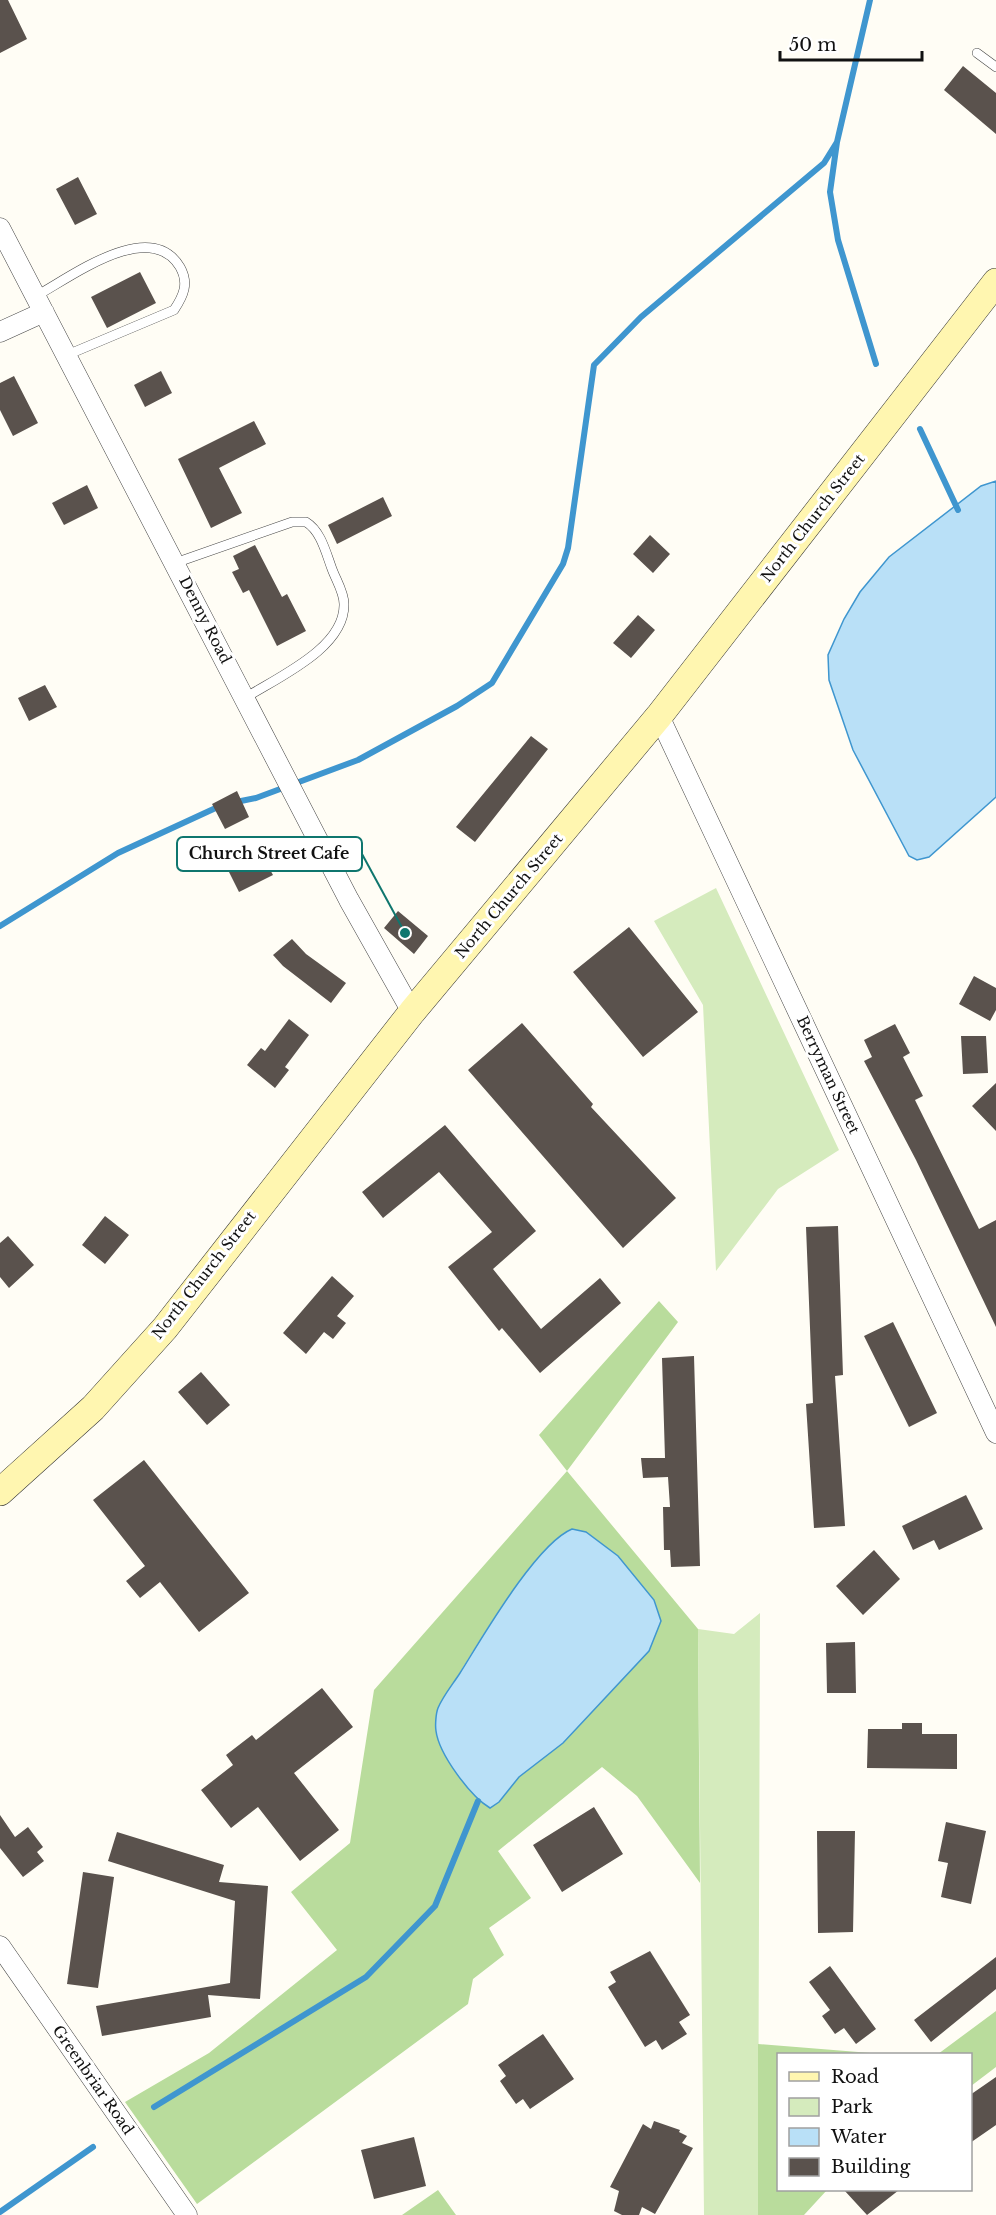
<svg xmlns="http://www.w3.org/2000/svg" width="996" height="2215" viewBox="0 0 996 2215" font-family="'Libre Baskerville',serif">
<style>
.green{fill:#d5ebbd}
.forest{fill:#b9dc9c;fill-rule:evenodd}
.water{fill:#b9e0f7;stroke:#3f96cf;stroke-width:1.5}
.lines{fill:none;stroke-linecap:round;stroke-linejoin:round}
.stream{stroke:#3f96cf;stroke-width:6}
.building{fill:#5a524d}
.lane-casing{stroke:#444;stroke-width:10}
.street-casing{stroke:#444;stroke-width:21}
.secondary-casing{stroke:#333;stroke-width:28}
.lane{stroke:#fff;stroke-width:9}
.street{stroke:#fff;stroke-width:20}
.secondary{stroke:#fff6b0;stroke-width:27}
.labels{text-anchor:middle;stroke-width:6;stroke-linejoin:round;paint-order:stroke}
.street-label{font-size:15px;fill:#111;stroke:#fff}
.leader{fill:none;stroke:#0f766e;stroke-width:2}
.callout-dot{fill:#0f766e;stroke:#fff;stroke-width:2}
.callout{fill:#fff;stroke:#0f766e;stroke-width:2}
.callout-label{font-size:16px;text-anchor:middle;font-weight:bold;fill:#111}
</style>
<rect width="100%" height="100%" fill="#fffdf5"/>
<path class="green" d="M716,888L839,1150L778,1189L716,1271L703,1005L654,921Z
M760,1613L758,2215H704L698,1629L734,1634Z"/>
<path class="forest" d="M659,1301L678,1322L567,1471L698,1629L700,1883L637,1796L602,1767L498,1851L531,1898L489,1928L504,1955L473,1979L468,2004L197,2204L125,2102L209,2053L337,1950L291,1892L350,1843L374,1690L567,1471L539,1435ZM572,1529L586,1532L618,1556L649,1651L563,1743L519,1777L499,1802L438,1709C462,1669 534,1544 572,1529Z
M996,2011V2067L971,2086L970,2054H938Z
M758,2044L883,2054H778V2190H827L804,2215H758Z
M438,2190L456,2215H402Z"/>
<path class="water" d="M996,481V797L929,857L917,860L909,856L853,750L829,680L828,655L844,619L860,592L889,557L981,486Z
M572,1529L586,1532L618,1556L654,1600L661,1621L649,1651L563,1743L519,1777L499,1802L490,1808C470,1796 439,1754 436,1731C435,1725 436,1713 438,1708C443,1696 453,1684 460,1673C482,1638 536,1544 572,1529Z"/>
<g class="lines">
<path class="stream" d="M870,0L837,142L830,192L838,240L876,364
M920,429L958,510
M236,802L256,798L358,760L457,706L492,683L563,564L568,548L594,365L641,317L824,163L837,142
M0,926L118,853L220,806
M154,2107L366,1977L435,1906L478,1801
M0,2212L93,2147"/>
</g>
<path class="building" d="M0,0H8L27,39L0,53Z
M963,66L996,93V134L944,90Z
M78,177L97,214L75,225L56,189Z
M140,272L156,303L107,328L91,297Z
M161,371L172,393L145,407L134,385Z
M14,376L38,423L13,436L0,410V383Z
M254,421L266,444L219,468L242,513L211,528L178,459Z
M87,485L98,508L64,525L52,503Z
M383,497L392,516L337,544L328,525Z
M650,535L670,554L653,573L633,554Z
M255,545L282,597L287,594L306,631L277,646L249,590L243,593L232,572L239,569L233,556Z
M638,615L655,630L631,658L613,643Z
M45,685L57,707L29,721L18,698Z
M531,736L548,749L475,842L456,827Z
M237,791L249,817L225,829L212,804Z
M262,855L273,875L239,892L229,872Z
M398,911L428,936L414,954L384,928Z
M629,927L698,1012L643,1057L573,972Z
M292,939L306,954L346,983L331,1003L283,966L273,955Z
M974,976L996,988V1010L990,1021L959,1004Z
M289,1019L309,1035L285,1067L289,1070L275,1088L247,1065L261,1048L265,1051Z
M522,1023L593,1104L591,1107L676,1198L623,1248L468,1070Z
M895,1024L910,1053L903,1057L923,1096L915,1100L979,1229L996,1220V1327L916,1160L864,1061L872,1057L864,1040Z
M961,1036H986L988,1073L963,1074Z
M996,1083V1131L972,1106Z
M445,1125L536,1231L493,1269L541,1329L600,1278L621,1303L540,1373L502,1328L499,1331L448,1267L492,1232L439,1172L383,1218L362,1192Z
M105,1216L129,1235L105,1264L82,1245Z
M838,1226L843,1375L835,1376L845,1526L814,1528L806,1404L813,1403L806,1227Z
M8,1236L34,1265L9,1288L0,1277V1243Z
M332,1276L354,1296L337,1316L346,1323L333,1339L324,1332L306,1354L283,1333Z
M893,1322L937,1413L909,1427L864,1336Z
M694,1356L700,1566L671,1567L670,1550H664L663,1507H670L668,1477L643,1478L641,1458H665L662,1358Z
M201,1372L230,1405L207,1425L178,1392Z
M144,1460L249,1593L199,1632L160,1582L140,1598L126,1581L145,1566L93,1500Z
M966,1495L983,1529L939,1550L934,1540L913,1550L902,1526Z
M874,1550L900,1579L863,1615L836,1586Z
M855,1642L856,1693H827L826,1643Z
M322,1688L353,1727L294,1773L339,1830L300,1861L258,1807L231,1828L201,1790L233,1765L226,1755L252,1735L256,1740Z
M902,1723H922V1734H957V1769L867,1768L868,1729H902Z
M594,1807L623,1854L562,1892L533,1845Z
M0,1815L15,1837L28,1827L43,1847L37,1852L44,1861L23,1877L0,1848Z
M946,1822L986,1831L971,1904L941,1897L948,1863L938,1861Z
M817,1831H855L853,1932L818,1933Z
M117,1832L224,1865L219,1882L268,1886L260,1999L208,1995L211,2017L102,2036L96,2006L230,1983L235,1901L108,1861Z
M83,1872L114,1877L98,1988L67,1984Z
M650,1951L690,2015L679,2022L687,2034L662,2050L656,2040L645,2047L608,1987L616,1982L610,1972Z
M996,1957V1989L931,2042L914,2020Z
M830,1966L876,2029L856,2044L844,2028L835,2034L822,2016L830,2010L809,1982Z
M543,2034L574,2079L530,2109L523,2099L516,2104L500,2081L506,2076L498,2065Z
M996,2077V2125L970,2143V2095Z
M654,2121L680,2130L679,2132L687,2136L682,2143L693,2148L655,2214L642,2207L639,2215H622L614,2211L619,2191L610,2187L643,2124L651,2129Z
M414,2137L426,2186L374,2199L361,2150Z
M844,2190H899L867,2215Z"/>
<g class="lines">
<g class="lane-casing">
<path id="lane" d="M977,53L996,67
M36,296C71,277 150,217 180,267C189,283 184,295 174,310L67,355
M175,563L292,522H306C321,531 326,553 332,569C336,580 344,592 344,604C345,648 278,677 245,698"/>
</g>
<g class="street-casing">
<path id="street" d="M0,228L349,900L412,1012
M0,332L44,312
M659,716L996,1433
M0,1946L187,2215"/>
</g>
<g class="secondary-casing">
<path id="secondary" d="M0,1492L93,1408L165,1328L412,1012L659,716L996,282"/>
</g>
<use href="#lane" class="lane"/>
<use href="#street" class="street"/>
<use href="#secondary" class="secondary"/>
</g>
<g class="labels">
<g class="street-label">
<text transform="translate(813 518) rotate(-52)" y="5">North Church Street</text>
<text transform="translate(205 620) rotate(63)" y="5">Denny Road</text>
<text transform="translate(509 896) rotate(-50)" y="5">North Church Street</text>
<text transform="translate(828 1075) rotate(65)" y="5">Berryman Street</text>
<text transform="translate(204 1275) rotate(-52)" y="5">North Church Street</text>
<text transform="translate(93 2080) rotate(55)" y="5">Greenbriar Road</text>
</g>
</g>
<path class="leader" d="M405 933L362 854"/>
<circle class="callout-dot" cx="405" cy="933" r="6"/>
<rect class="callout" x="177" y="837" width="185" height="34" rx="6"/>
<g class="callout-label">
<text x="269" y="859">Church Street Cafe</text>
</g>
<rect x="777" y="2053" width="195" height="138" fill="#ffffff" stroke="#a0a0a0" stroke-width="1.5"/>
<rect x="789" y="2072" width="30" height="9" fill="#fff6b0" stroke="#a0a0a0" stroke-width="1.5"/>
<text x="831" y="2083" font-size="18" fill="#111111">Road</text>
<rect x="789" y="2098" width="30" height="18" fill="#d5ebbd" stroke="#a0a0a0" stroke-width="1.5"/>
<text x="831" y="2113" font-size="18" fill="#111111">Park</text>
<rect x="789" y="2128" width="30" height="18" fill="#b9e0f7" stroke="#a0a0a0" stroke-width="1.5"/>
<text x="831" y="2143" font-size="18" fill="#111111">Water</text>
<rect x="789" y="2158" width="30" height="18" fill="#5a524d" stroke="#a0a0a0" stroke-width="1.5"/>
<text x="831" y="2173" font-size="18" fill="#111111">Building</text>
<path d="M780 51v9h142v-9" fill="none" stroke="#111111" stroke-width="3"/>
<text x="789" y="51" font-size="18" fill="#111111" stroke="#ffffff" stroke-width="4.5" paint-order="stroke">50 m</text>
</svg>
